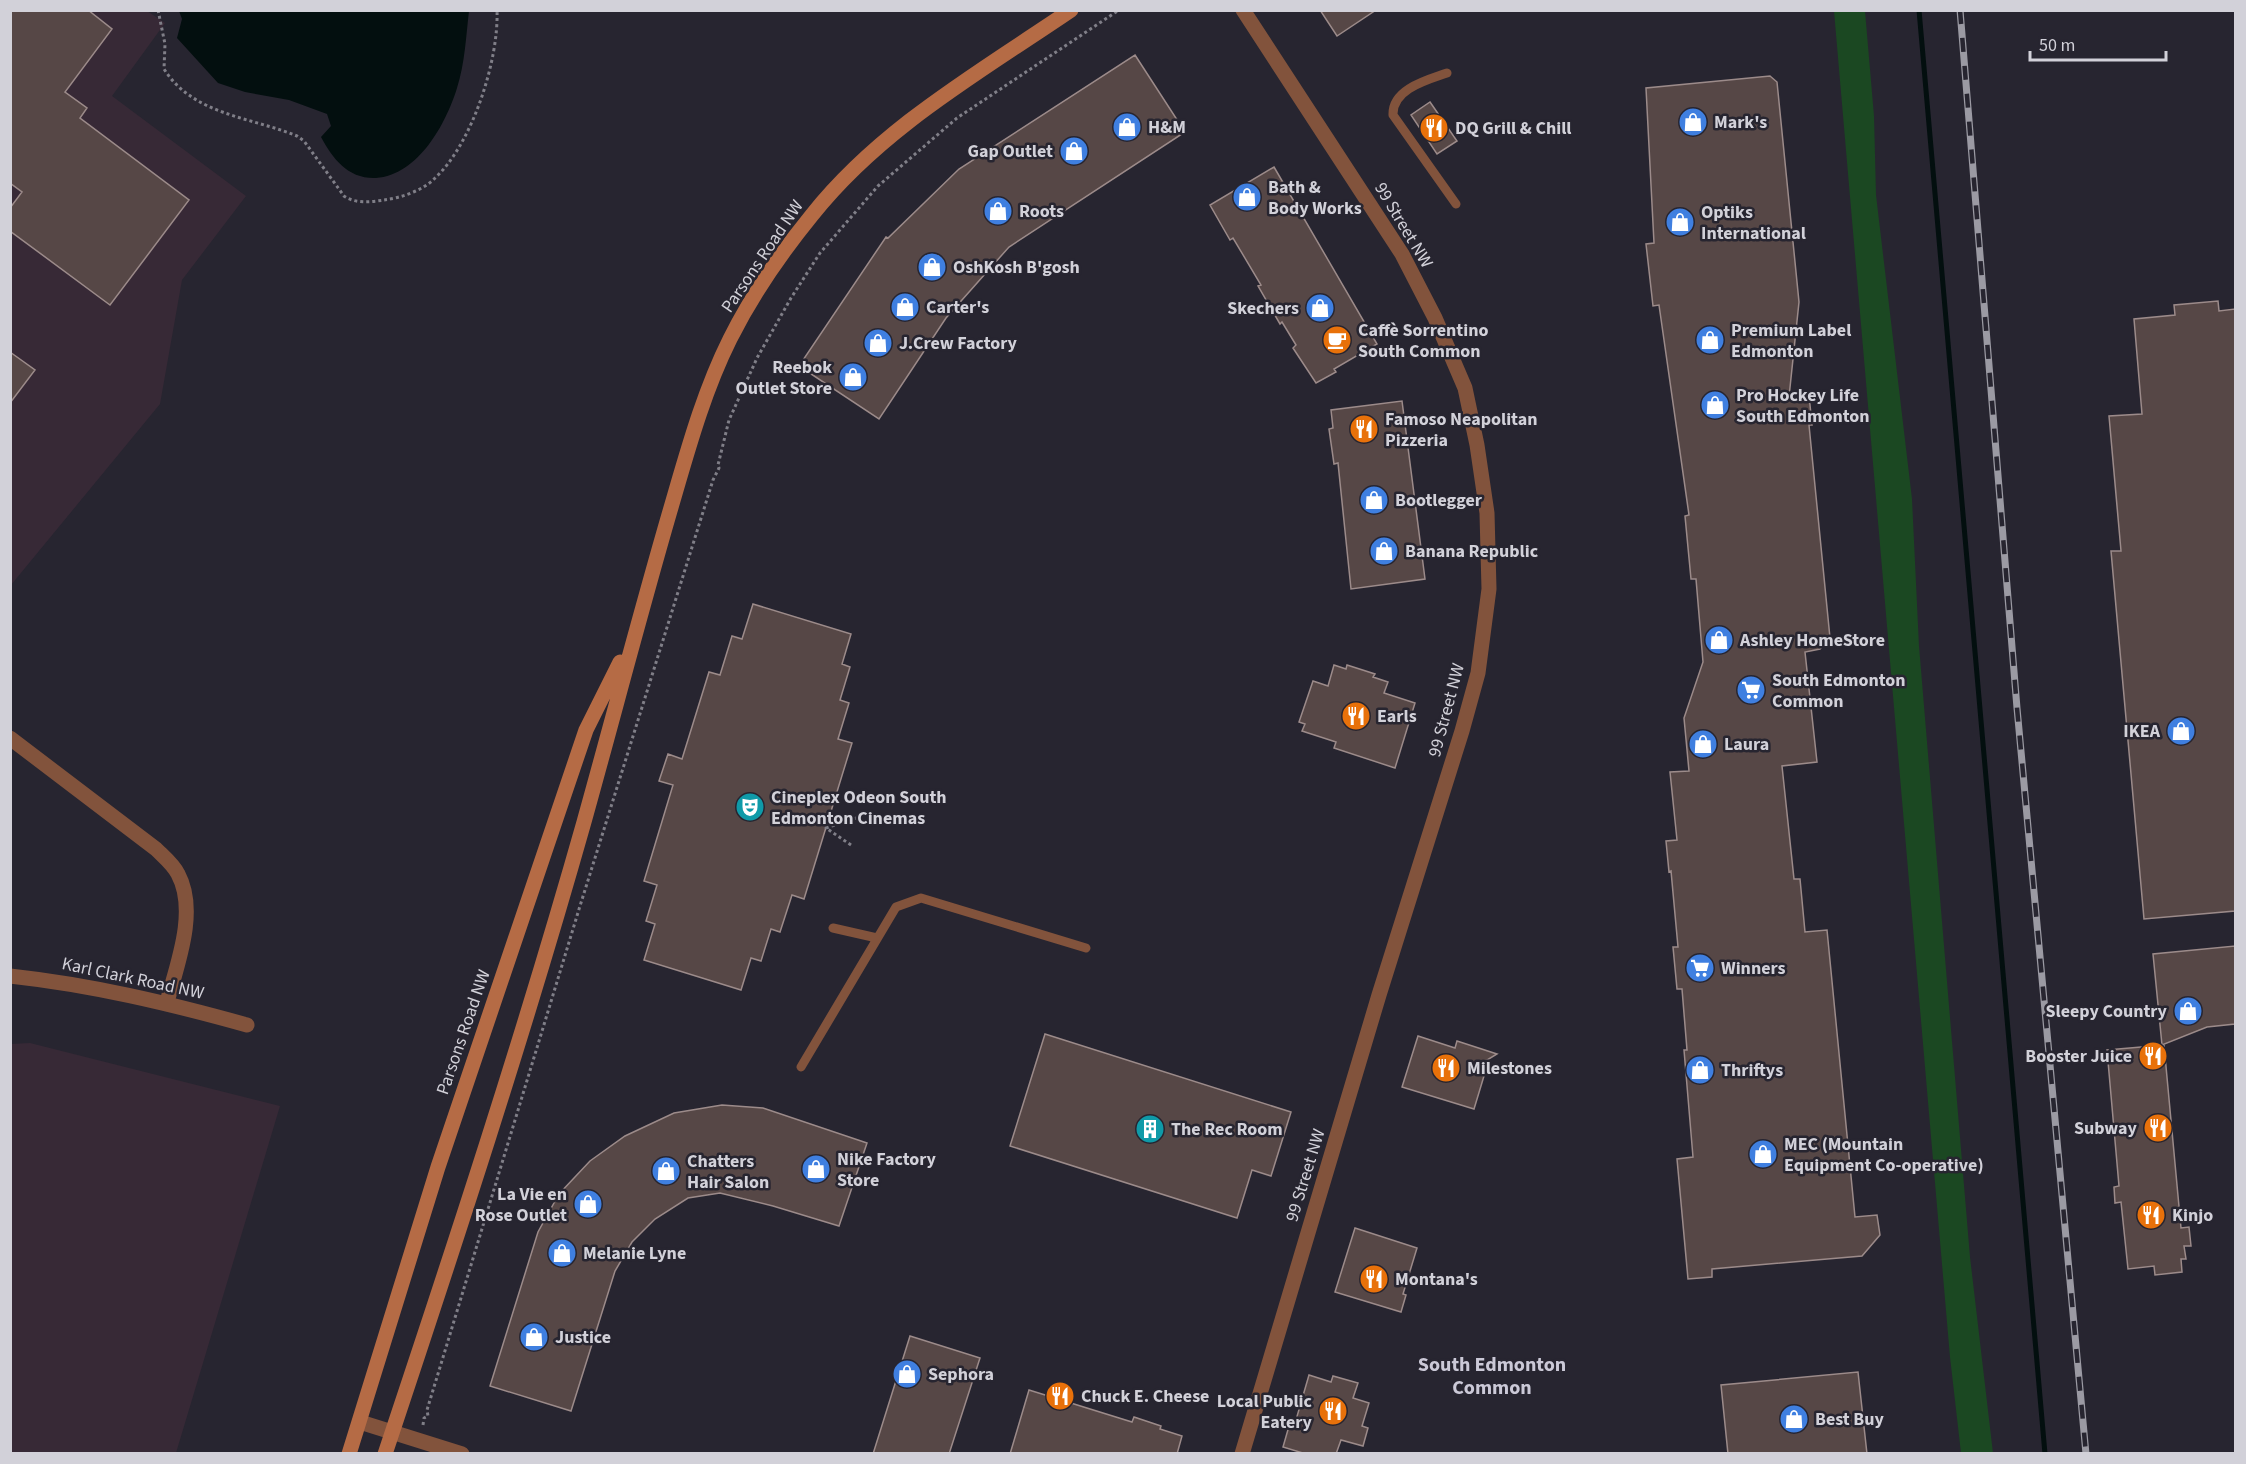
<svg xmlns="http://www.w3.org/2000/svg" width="2246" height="1464" viewBox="0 0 2246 1464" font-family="'Source Sans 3',sans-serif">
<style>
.industrial{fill:#372936}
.green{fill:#1b4822}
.water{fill:#030f0f}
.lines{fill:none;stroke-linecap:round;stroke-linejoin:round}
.stream{stroke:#030f0f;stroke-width:5}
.building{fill:#564746;stroke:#9c8b8a;stroke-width:1.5}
.path{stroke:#807f88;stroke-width:3;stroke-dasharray:3 3;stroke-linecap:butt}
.service{stroke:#82533c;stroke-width:9}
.minor{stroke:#82533c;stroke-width:15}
.tertiary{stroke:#82533c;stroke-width:15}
.secondary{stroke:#b56b45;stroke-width:15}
.rail-casing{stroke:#9b9aa3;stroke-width:7}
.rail{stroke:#272530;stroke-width:4.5;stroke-dasharray:14;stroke-linecap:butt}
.labels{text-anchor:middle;stroke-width:5;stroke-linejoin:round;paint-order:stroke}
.poi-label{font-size:18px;font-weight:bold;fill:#d2d1d9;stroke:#272530;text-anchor:start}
.street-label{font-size:18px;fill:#d2d1d9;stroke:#272530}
.neighbourhood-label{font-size:20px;font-weight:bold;fill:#cbc9d7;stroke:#272530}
</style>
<rect width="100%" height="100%" fill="#272530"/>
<path class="industrial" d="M11,11H147L165,23L112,96L246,196L182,280L160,404L11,585Z
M30,1043L280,1106L176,1453H11V1044Z"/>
<path class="green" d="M1834,11H1865L1874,116L1876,195L1912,499L1919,646L1970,1257L1993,1453H1961L1950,1357Z"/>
<path class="water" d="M179,11H469C466,36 465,63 457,88C446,124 418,175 376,178C348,179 333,159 321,137L331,126L327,114L289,100L245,92L218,83L177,38L182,19Z"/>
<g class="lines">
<path class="stream" d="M1919,10L2045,1454"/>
</g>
<path class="building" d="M10,10H88L112,29L65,92L87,108L80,118L189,200L110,305L10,231V208L22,192L10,183Z
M1320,10H1376L1337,36Z
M1135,55L1185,132L1009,247L946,318L879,419L799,366L886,237L888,238L959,169Z
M1770,76L1777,82L1799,302L1789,397L1809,395L1812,425H1809L1830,638L1820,649L1805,652L1817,762L1782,766L1794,879H1800L1805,932L1827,930L1855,1217L1877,1215L1880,1235L1862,1256L1712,1269V1277L1688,1279L1677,1159L1693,1157L1684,1050H1687L1682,989H1677L1673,947H1678L1671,871L1669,872L1666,841L1677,840L1670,772L1689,771L1684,718L1703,662L1696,579H1691L1685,516L1689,515L1659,305L1653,306L1646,244L1654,243L1646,88Z
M1430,102L1457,141L1437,154L1411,115Z
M1274,167L1377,344L1334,369L1336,372L1316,383L1293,348L1296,345L1282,322L1280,324L1258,286L1261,285L1233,238L1230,240L1210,205Z
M2218,301L2219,311L2235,309V911L2144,919L2111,551H2121L2109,416L2142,414L2134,319L2175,315L2174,305Z
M10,352L35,370L10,403Z
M1402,401L1425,579L1351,589L1338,463L1334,464L1329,429L1333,428L1331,410Z
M753,604L851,634L842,664L850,667L840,700L849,703L838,739L852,743L804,899L792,895L780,932L771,929L761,961L751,958L741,990L644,960L655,924L646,921L657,885L644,881L673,785L659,781L668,754L682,759L709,672L720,675L732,636L742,639Z
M1334,665L1346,669L1347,665L1375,674L1373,677L1388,682L1384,693L1415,703L1395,768L1334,748L1336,742L1302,731L1305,724L1299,722L1313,681L1328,686Z
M2235,946V1024L2207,1027L2162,1045L2153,954Z
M1045,1034L1291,1112L1271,1176L1252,1170L1237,1218L1010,1146Z
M1418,1036L1455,1048L1457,1041L1497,1054L1469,1071L1484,1076L1474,1109L1402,1087Z
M2164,1045L2181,1228L2189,1227L2191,1246H2184L2186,1259H2181L2182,1272L2155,1275L2154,1266L2128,1269L2121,1202L2115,1203L2114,1187L2119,1186L2107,1050Z
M722,1105L763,1108L867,1143L839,1226L773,1206L720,1193L688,1198L655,1219L632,1242L615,1271L571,1411L490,1386L538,1232L559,1194L590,1161L625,1136L674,1113Z
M1355,1228L1417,1248L1403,1294L1406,1295L1401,1312L1335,1292Z
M910,1336L980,1358L949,1454H873Z
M1858,1372L1867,1454H1728L1721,1385Z
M1309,1375L1331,1382L1333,1376L1358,1383L1353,1398L1369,1403L1362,1426L1368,1428L1363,1446L1341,1440L1336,1454H1306L1283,1447L1291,1419L1296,1420Z
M1029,1390L1132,1422L1134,1417L1161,1426L1160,1429L1182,1436L1177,1454H1010Z"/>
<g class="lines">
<path class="path" d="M158,10L165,44L164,69C193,115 251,117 297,136L304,141L344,196C355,204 371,202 384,200C400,198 422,191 434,179C472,145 499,60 497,10
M851,845L826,828L862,816
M423,1425L424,1418L428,1416L427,1410L580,906L713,480L719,468L718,465L729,420L757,358L791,298L820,253L878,186L957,118L1119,10"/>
<path class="service" d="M1447,73C1427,80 1392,89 1393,115L1456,204
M833,928L877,938
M801,1067L896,907L921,898L1086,948"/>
<path class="minor" d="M10,738L156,849C164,857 173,864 178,874C198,911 177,965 167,1002
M10,976C92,985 168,1003 247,1025"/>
<path class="tertiary" d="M360,1422L462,1454
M1242,1454L1379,995L1462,731L1478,673L1489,589L1487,513L1477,445L1465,388L1435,318L1402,254L1243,10"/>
<path class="secondary" d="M349,1454L438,1167L586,730L620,662
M385,1454C455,1244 524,1034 584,822C613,718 640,614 670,511C687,453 703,393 730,339C752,295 781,253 812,215C881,128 980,72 1071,10"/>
<g class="rail-casing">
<path id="rail" d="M1960,10L2017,708L2086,1454"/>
</g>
<use href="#rail" class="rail"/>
</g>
<defs>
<g id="shop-disc" transform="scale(1.5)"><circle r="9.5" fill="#3f7fe0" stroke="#272530"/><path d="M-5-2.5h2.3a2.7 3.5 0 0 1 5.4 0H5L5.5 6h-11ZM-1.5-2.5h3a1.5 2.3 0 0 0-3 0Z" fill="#fff"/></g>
<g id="restaurant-disc" transform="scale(1.5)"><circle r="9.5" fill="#e8710a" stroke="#272530"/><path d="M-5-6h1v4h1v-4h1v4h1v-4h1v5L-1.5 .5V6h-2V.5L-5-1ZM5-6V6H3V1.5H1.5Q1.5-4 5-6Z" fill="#fff"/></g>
<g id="cafe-disc" transform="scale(1.5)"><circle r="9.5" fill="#e8710a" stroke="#272530"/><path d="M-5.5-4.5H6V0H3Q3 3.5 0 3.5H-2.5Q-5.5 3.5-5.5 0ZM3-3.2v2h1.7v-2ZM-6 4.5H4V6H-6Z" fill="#fff"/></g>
<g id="supermarket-disc" transform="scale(1.5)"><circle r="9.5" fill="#3f7fe0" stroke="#272530"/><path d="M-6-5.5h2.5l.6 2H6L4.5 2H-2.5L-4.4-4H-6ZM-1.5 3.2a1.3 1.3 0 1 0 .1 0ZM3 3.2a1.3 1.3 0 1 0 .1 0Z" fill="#fff"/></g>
<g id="theatre-disc" transform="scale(1.5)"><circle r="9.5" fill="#0f9aa8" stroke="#272530"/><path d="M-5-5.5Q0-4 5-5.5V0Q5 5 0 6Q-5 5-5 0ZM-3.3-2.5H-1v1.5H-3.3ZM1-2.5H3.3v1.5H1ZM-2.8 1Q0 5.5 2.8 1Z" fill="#fff"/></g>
<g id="building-disc" transform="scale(1.5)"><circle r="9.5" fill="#0f9aa8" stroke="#272530"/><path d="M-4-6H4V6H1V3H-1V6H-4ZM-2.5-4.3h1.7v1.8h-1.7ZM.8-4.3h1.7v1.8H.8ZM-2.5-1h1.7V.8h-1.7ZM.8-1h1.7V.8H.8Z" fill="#fff"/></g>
</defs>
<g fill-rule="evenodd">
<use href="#shop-disc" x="1693" y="122"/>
<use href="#shop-disc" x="1127" y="127"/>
<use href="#restaurant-disc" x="1434" y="128"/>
<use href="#shop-disc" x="1074" y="151"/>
<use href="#shop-disc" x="1247" y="197"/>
<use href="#shop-disc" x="998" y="211"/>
<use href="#shop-disc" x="1680" y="222"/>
<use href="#shop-disc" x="932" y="267"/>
<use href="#shop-disc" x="905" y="307"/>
<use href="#shop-disc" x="1320" y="308"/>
<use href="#cafe-disc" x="1337" y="340"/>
<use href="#shop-disc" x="1710" y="340"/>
<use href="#shop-disc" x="878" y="343"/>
<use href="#shop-disc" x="853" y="377"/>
<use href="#shop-disc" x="1715" y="405"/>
<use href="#restaurant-disc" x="1364" y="429"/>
<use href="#shop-disc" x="1374" y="500"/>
<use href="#shop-disc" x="1384" y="551"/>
<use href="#shop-disc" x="1719" y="640"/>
<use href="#supermarket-disc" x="1751" y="690"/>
<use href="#restaurant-disc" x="1356" y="716"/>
<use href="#shop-disc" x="2181" y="731"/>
<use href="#shop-disc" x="1703" y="744"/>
<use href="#theatre-disc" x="750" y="807"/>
<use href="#supermarket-disc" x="1700" y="968"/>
<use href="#shop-disc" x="2188" y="1011"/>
<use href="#restaurant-disc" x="2153" y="1056"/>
<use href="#restaurant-disc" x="1446" y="1068"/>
<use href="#shop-disc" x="1700" y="1070"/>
<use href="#restaurant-disc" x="2158" y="1128"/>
<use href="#building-disc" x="1150" y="1129"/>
<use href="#shop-disc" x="1763" y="1154"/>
<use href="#shop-disc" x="816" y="1169"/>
<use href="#shop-disc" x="666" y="1171"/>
<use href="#shop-disc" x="588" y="1204"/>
<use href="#restaurant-disc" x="2151" y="1215"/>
<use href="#shop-disc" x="562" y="1253"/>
<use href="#restaurant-disc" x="1374" y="1279"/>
<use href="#shop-disc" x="534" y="1337"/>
<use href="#shop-disc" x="907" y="1374"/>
<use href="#restaurant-disc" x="1060" y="1396"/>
<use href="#restaurant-disc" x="1333" y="1411"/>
<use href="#shop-disc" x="1794" y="1419"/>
</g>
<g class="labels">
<g class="poi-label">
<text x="1714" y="128">Mark's</text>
<text x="1148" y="133">H&amp;M</text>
<text x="1455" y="134">DQ Grill &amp; Chill</text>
<text x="1053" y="157" text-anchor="end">Gap Outlet</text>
<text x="1268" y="193">Bath &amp;<tspan x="1268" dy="21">Body Works</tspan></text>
<text x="1019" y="217">Roots</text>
<text x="1701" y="218">Optiks<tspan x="1701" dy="21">International</tspan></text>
<text x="953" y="273">OshKosh B'gosh</text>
<text x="926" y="313">Carter's</text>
<text x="1299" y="314" text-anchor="end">Skechers</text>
<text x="1358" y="336">Caffè Sorrentino<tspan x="1358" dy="21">South Common</tspan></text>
<text x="1731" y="336">Premium Label<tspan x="1731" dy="21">Edmonton</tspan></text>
<text x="899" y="349">J.Crew Factory</text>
<text x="832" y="373" text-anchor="end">Reebok<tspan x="832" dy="21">Outlet Store</tspan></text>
<text x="1736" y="401">Pro Hockey Life<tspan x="1736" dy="21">South Edmonton</tspan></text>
<text x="1385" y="425">Famoso Neapolitan<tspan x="1385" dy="21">Pizzeria</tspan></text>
<text x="1395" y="506">Bootlegger</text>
<text x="1405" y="557">Banana Republic</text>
<text x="1740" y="646">Ashley HomeStore</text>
<text x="1772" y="686">South Edmonton<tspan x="1772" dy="21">Common</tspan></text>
<text x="1377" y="722">Earls</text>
<text x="2160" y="737" text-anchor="end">IKEA</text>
<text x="1724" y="750">Laura</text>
<text x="771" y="803">Cineplex Odeon South<tspan x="771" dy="21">Edmonton Cinemas</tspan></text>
<text x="1721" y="974">Winners</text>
<text x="2167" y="1017" text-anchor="end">Sleepy Country</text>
<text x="2132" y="1062" text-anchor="end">Booster Juice</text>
<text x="1467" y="1074">Milestones</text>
<text x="1721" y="1076">Thriftys</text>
<text x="2137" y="1134" text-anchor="end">Subway</text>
<text x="1171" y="1135">The Rec Room</text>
<text x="1784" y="1150">MEC (Mountain<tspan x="1784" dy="21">Equipment Co-operative)</tspan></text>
<text x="837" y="1165">Nike Factory<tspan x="837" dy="21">Store</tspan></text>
<text x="687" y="1167">Chatters<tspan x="687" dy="21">Hair Salon</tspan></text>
<text x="567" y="1200" text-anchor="end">La Vie en<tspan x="567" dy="21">Rose Outlet</tspan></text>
<text x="2172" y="1221">Kinjo</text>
<text x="583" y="1259">Melanie Lyne</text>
<text x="1395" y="1285">Montana's</text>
<text x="555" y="1343">Justice</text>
<text x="928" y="1380">Sephora</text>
<text x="1081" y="1402">Chuck E. Cheese</text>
<text x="1312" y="1407" text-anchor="end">Local Public<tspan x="1312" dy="21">Eatery</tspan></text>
<text x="1815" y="1425">Best Buy</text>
</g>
<g class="street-label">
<text transform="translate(1404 225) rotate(59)" y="6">99 Street NW</text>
<text transform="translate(762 256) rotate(-56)" y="6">Parsons Road NW</text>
<text transform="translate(1446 710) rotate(-75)" y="6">99 Street NW</text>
<text transform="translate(133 978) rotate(12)" y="6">Karl Clark Road NW</text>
<text transform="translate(463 1032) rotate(-71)" y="6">Parsons Road NW</text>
<text transform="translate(1305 1175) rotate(-73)" y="6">99 Street NW</text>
</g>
<g class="neighbourhood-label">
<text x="1492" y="1371">South Edmonton<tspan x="1492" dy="23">Common</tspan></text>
</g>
</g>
<rect width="2246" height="1464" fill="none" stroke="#d2d1d9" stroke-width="24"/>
<path d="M2030 51v9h136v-9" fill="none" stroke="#d2d1d9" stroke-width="3"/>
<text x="2039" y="51" font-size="18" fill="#d2d1d9" stroke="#272530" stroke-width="4.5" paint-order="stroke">50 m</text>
</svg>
